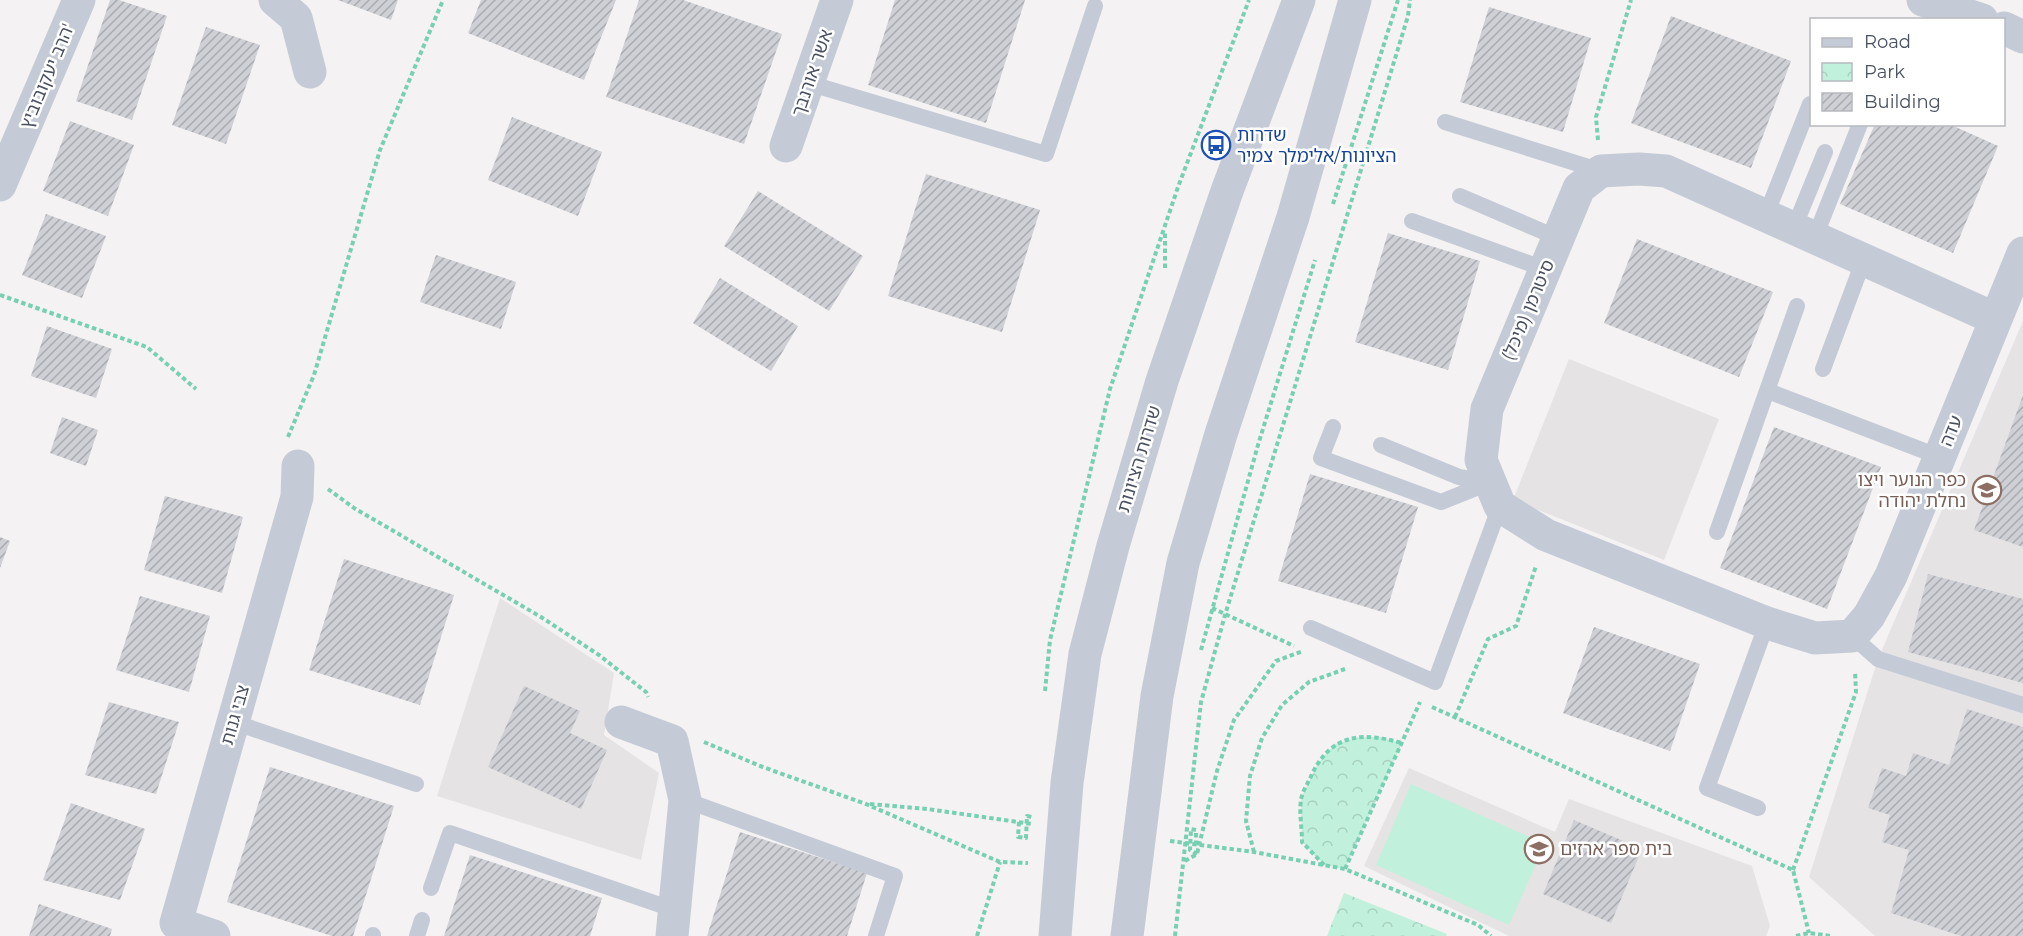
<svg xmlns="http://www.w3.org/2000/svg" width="2023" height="936" viewBox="0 0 2023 936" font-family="Montserrat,'Noto Sans Hebrew',sans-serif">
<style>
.education{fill:#e5e3e4}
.green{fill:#c1f1dc}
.park{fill:url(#park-crowns)}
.building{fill:url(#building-hatch)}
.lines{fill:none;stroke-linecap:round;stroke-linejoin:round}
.path{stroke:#78d0b4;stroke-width:4;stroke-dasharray:4.5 3;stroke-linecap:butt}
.service{stroke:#c5cbd6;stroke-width:16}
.minor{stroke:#c5cbd6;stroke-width:33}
.tertiary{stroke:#c5cbd6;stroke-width:33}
.labels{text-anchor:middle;stroke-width:5;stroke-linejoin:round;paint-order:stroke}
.street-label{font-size:18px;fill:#495160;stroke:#fff}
.transit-label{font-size:18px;fill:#164399;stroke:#fff;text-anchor:start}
.education-label{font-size:18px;fill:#785e54;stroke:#fff;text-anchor:end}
</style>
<defs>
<pattern id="park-crowns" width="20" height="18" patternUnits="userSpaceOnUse" patternTransform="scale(1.5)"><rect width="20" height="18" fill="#c1f1dc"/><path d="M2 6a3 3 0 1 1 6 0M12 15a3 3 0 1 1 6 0" fill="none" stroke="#a7d0bf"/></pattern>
<pattern id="building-hatch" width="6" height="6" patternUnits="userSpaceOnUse" patternTransform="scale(1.5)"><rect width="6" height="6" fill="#ced0d6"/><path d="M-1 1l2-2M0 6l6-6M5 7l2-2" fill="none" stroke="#a9abb1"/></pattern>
</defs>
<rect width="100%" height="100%" fill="#f4f2f2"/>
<path class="education" d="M2023,321V936H1875L1809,877L1878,659Z
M1569,359L1719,419L1664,560L1513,500Z
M500,598L614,673L604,735L659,773L641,860L437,796Z
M1409,768L1555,832L1569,799L1752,866L1770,926L1766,936H1509L1364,866Z"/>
<path class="green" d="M1411,784L1545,844L1509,925L1376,865Z"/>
<path class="park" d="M1359,737H1380L1402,743L1345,869L1324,865L1302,842L1301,798L1318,763L1335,744Z
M1344,893L1447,934L1446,936H1327Z"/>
<path class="building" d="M110,0H119L167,16L132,120L76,101Z
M338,0H398L391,20Z
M481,0H616L584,80L468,33Z
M639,0H683L782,34L744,144L606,97Z
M895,0H1025L986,123L868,85Z
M1489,7L1591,38L1563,132L1460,102Z
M1671,16L1791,61L1751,168L1631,123Z
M206,27L260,45L226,144L172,125Z
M512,117L602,152L578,216L488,180Z
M70,121L134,145L108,216L43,191Z
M1875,124H1949L1998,146L1953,253L1840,204Z
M926,174L1040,210L1002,332L888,296Z
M758,191L863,256L829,311L724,246Z
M46,214L106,236L82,298L22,275Z
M1388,233L1480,261L1448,370L1355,342Z
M1637,239L1773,292L1739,377L1604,323Z
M436,255L516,282L501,329L420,302Z
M720,278L798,326L771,371L693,323Z
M47,326L112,349L96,398L31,376Z
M2023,395V547L1974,530Z
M62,417L98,430L86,466L50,453Z
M1774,427L1881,467L1827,609L1720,568Z
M1310,474L1418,507L1386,613L1278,581Z
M165,496L243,517L222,593L144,570Z
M0,537L10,541L0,568Z
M344,559L454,595L420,705L309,670Z
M1928,574L2023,599V683L1908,652Z
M140,596L210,616L189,692L116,670Z
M1594,627L1700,664L1670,751L1563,713Z
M524,686L580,711L570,733L607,750L581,809L488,767Z
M109,702L179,722L156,794L85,775Z
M1967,709L2023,727V936H1961L1891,913L1909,850L1882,842L1890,815L1868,808L1882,768L1906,776L1913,753L1949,765Z
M270,767L394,806L353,936H332L227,902Z
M71,803L145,829L120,900L43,880Z
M1574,820L1642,849L1611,923L1543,894Z
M740,832L867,873L847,936H707Z
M470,855L602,898L590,936H444Z
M39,904L112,929L110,936H29Z"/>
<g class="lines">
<path class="path" d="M1598,140L1596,117L1631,0
M1333,204L1398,0
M1165,268V231
M0,295L147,347L196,389
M288,437L314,375L380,150L443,0
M328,489L354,508L541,617L599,655L646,692L648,697
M1212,608L1294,646
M1201,650L1258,445L1315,260
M1045,691L1050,640L1110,389L1178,187L1249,0
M1432,707L1793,870L1809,933
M1455,717L1488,639L1516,626L1536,566
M704,742L760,766L866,804L1000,862L1028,863
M870,804L927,809L1032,824
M1019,822L1018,837L1026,838L1027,816L1032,817
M1170,841L1254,852L1345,869L1478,925L1491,936
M1196,845V830L1191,829L1190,850L1197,854
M1254,852L1246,821L1250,776L1262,738L1282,705L1309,682L1345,669
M1185,861L1197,854L1217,771L1234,720L1276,661L1303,651
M1324,865L1302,842C1302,828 1299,813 1301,800C1302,791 1309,782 1312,774C1332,733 1363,732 1402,743
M1345,869L1420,702
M1793,870L1856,692L1855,671
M977,936L1000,862
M1175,936L1201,702L1225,615L1408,16L1410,0
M1796,936L1809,933L1831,936"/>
<path class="service" d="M808,83L1046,154L1095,6
M1445,122L1601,171
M1460,196L1558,238
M1766,215L1810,104L1812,105
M1412,221L1545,269
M1794,228L1825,152
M1815,237L1860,124
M1823,369L1864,259
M1768,391L1940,457
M1333,427L1321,458L1441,502L1491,482
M1381,445L1459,477L1490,482
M1717,532L1797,306
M1311,628L1435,682L1500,506
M1852,636L1878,659L2023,705
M233,722L416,784
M685,800L895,876L876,936
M1758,808L1707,788L1767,623
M431,888L450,833L675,910
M373,936V935
M417,936L422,920"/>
<path class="minor" d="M275,0L296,18L310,72
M1923,0L1982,20
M2004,28L2023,37
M786,146L837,0
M0,185L79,0
M1996,319L1666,171L1639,169L1601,171L1579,188L1487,409L1481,460L1500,506L1546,535L1767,623L1815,638L1852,636L1869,616L1891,576L2023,253
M621,722L672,741L685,800L672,936
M214,936L176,923L297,497L298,466"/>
<path class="tertiary" d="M1055,936L1067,783L1085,654L1113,546L1162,381L1227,191L1299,0
M1127,936L1157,696L1183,563L1221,434L1293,217L1355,0"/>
</g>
<defs>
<g id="bus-ring" transform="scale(1.5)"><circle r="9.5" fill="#fff" stroke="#1a4fb4" stroke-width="1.5"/><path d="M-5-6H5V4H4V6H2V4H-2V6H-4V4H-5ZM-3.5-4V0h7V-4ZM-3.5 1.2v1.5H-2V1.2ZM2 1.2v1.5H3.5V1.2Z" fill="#1a4fb4"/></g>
<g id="school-ring" transform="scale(1.5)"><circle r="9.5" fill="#fff" stroke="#8d6e63" stroke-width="1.5"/><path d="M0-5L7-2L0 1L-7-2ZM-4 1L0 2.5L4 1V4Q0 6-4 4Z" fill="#8d6e63"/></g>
</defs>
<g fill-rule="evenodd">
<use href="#bus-ring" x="1216" y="145"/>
<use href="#school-ring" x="1987" y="490"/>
<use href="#school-ring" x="1539" y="849"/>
</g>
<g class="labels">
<g class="street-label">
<text transform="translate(812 73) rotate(-71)" y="6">אשר אורנבך</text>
<text transform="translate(47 76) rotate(-67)" y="6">הרב יעקובוביץ'</text>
<text transform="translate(1528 310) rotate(-67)" y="6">סיטרמן (מיכל)</text>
<text transform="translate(1951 431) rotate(-68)" y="6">עדה</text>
<text transform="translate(1139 459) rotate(-73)" y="6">שדרות הציונות</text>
<text transform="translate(235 715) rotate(-74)" y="6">צבי גנות</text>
</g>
<g class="transit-label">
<text x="1237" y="141">שדרות<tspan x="1237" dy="21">הציונות/אלימלך צמיר</tspan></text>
</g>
<g class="education-label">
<text x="1966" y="486">כפר הנוער ויצו<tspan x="1966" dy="21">נחלת יהודה</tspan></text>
<text x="1560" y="855" text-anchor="start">בית ספר ארזים</text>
</g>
</g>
<rect x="1810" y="18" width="195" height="108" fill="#ffffff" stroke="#b6b9bf" stroke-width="1.5"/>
<rect x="1822" y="38" width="30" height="9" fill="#c5cbd6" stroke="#b6b9bf" stroke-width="1.5"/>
<text x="1864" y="48" font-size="18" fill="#495160">Road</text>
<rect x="1822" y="63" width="30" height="18" fill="url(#park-crowns)" stroke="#b6b9bf" stroke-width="1.5"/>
<text x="1864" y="78" font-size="18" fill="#495160">Park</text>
<rect x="1822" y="93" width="30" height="18" fill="url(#building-hatch)" stroke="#b6b9bf" stroke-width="1.5"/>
<text x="1864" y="108" font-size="18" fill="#495160">Building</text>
</svg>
